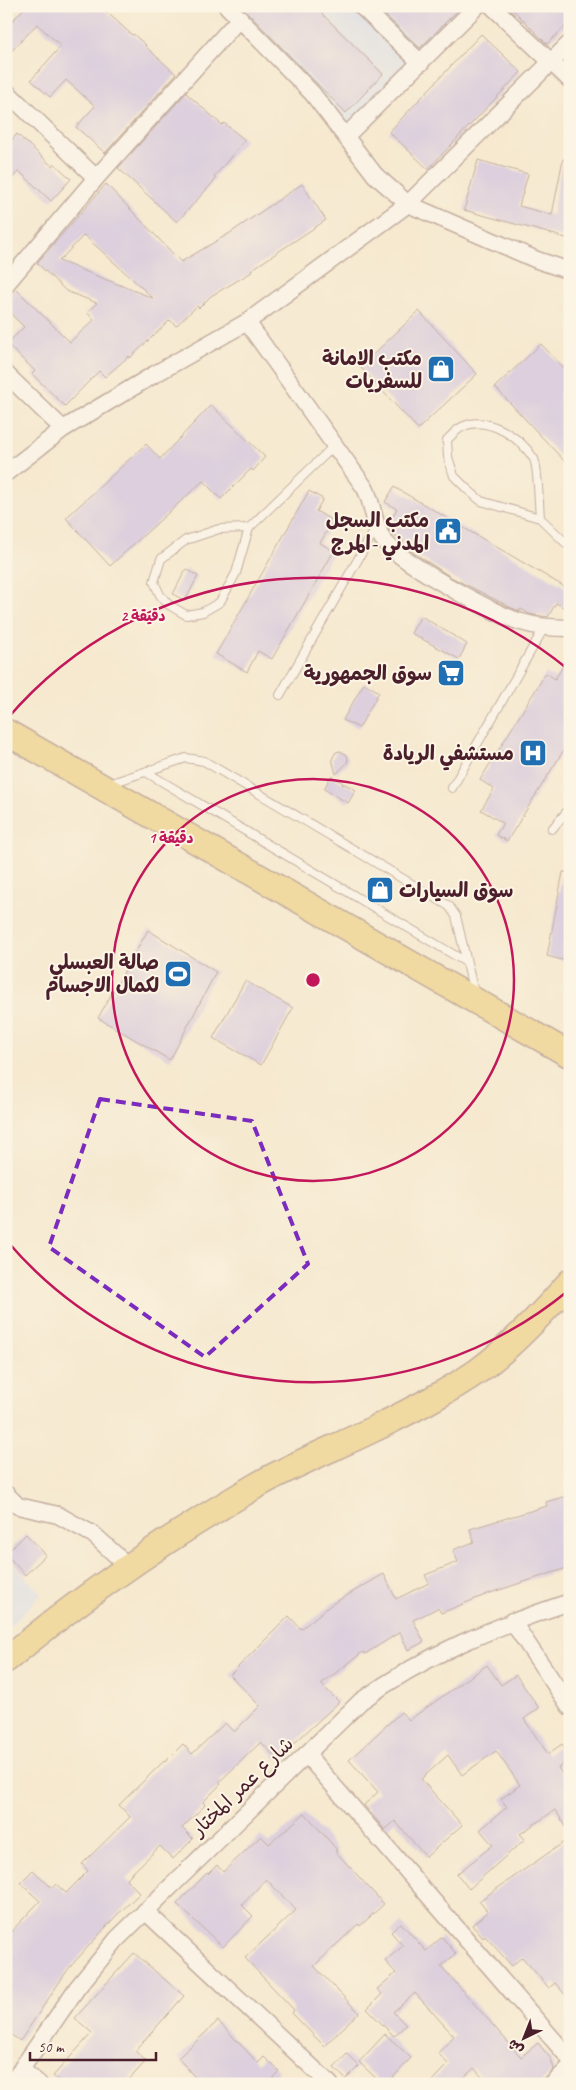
<svg xmlns="http://www.w3.org/2000/svg" width="576" height="2090" viewBox="0 0 576 2090" font-family="Caveat,'Playpen Sans Arabic',sans-serif">
<style>
.built{fill:#cedafa}
.building{fill:#beb0ed;fill-rule:evenodd}
.lines{fill:none;stroke-linecap:round;stroke-linejoin:round}
.service-casing{stroke:#866665;stroke-width:10}
.minor-casing{stroke:#866665;stroke-width:19}
.primary-casing{stroke:#866665;stroke-width:28}
.service{stroke:#fff;stroke-width:8}
.minor{stroke:#fff;stroke-width:16}
.primary{stroke:#eac769;stroke-width:25}
.marked{fill:none;stroke:#7b2cbf;stroke-width:4;stroke-dasharray:10 6;stroke-linejoin:round}
.ring{fill:none;stroke:#c2185b;stroke-width:2.5}
.labels{text-anchor:middle;stroke-width:4;stroke-linejoin:round;paint-order:stroke}
.poi-label{font-size:20px;font-weight:bold;fill:#4a1f2b;stroke:#fcf5e5;text-anchor:end}
.street-label{font-size:20px;fill:#4a1f2b;stroke:#fcf5e5}
.centre{fill:#c2185b;stroke:#fcf5e5;stroke-width:2.5}
.ring-label{font-size:15px;text-anchor:middle;font-weight:bold;fill:#c2185b;stroke:#fcf5e5;stroke-width:4;stroke-linejoin:round;paint-order:stroke}
</style>
<rect width="100%" height="100%" fill="#fcf5e5"/>
<filter id="ink" filterUnits="userSpaceOnUse"><feTurbulence type="fractalNoise" baseFrequency=".02" numOctaves="2"/><feDisplacementMap in="SourceGraphic" scale="10" xChannelSelector="R" yChannelSelector="G"/><feConvolveMatrix kernelMatrix="1 2 1 2 8 2 1 2 1" color-interpolation-filters="sRGB"/></filter>
<filter id="wash" filterUnits="userSpaceOnUse"><feTurbulence type="fractalNoise" baseFrequency=".0096" numOctaves="4" result="noise"/><feDisplacementMap in="SourceGraphic" scale="20" xChannelSelector="R" yChannelSelector="G"/><feGaussianBlur stdDeviation="1.12" result="paint"/><feColorMatrix in="noise" values="0 0 0 0 0 0 0 0 0 0 0 0 0 0 0 0 0 1.4 0 .05"/><feComposite in="paint" operator="in"/></filter>
<g filter="url(#wash)">
<rect width="100%" height="100%" fill="#f5e9d0"/>
<path class="built" d="M217,6H474L346,126Z
M6,1558L42,1594L6,1630Z"/>
<g id="blocks">
<path class="building" d="M26,6H100L132,35L133,34L146,45L145,46L176,74L105,153L76,127L95,106L66,80L50,97L31,80L61,46L37,24L6,57V28Z
M241,6H314L383,74L346,113Z
M376,6H462L420,48Z
M509,6H570V22L547,44Z
M481,34L521,72L428,169L389,132Z
M186,93L222,125L224,123L245,140L214,177L216,179L177,222L118,168Z
M17,134L52,166L54,163L71,179L51,201L19,171L6,185V146Z
M563,159H570V239L464,210L478,160L528,174L519,206L552,215Z
M106,184L181,262L230,233L302,184L326,220L251,270L252,272L211,296L199,308L197,306L176,326L170,320L130,358L129,356L105,377L99,371L65,406L32,374L35,371L7,344L24,327L6,309V298L16,289L70,342L94,320L87,312L97,303L66,291L37,263ZM84,235L153,298L59,261Z
M419,311L477,374L418,429L360,367Z
M541,344L570,374V467L495,387Z
M211,405L265,457L253,471L251,469L221,499L203,481L110,566L66,518L146,444L160,459Z
M394,487L570,590V611L556,603L548,617L529,614L521,609L520,611L512,608L451,577L411,551L403,544L404,541L391,533L387,526L397,509L385,502Z
M309,491L323,499L316,511L333,521L320,543L334,551L272,659L258,651L247,672L216,654Z
M186,569L198,576L185,601L173,594Z
M421,616L467,644L459,659L411,633Z
M570,655V740L507,841L496,835L503,823L481,810L494,789L480,780L546,673L555,679Z
M364,683L379,692L359,728L343,720Z
M340,751L347,755L348,759L347,763L336,774L332,759L336,752Z
M331,776L343,783L342,785L345,784L356,790L348,803L324,789Z
M563,872H570V962L547,956Z
M148,930L216,972L170,1060L98,1018Z
M245,981L293,1008L261,1065L213,1038Z
M570,1495V1567L490,1593L441,1613L438,1608L413,1620L424,1642L408,1650L400,1632L365,1654L363,1652L321,1684L339,1702L277,1759L261,1742L219,1782L221,1784L203,1802L205,1805L182,1828L193,1839L173,1859L160,1846L126,1879L140,1893L115,1917L69,1968L20,2041L6,2031V1937L40,1901L20,1883L33,1870L52,1888L56,1884L66,1893L88,1871L82,1864L130,1817L119,1805L164,1761L165,1762L183,1744L192,1754L225,1723L234,1732L260,1706L230,1675L289,1616L301,1629L332,1604L384,1574L396,1599L429,1583L425,1575L458,1562L453,1550L474,1542L470,1529L547,1506L546,1502Z
M26,1534L46,1555L25,1575L6,1554Z
M487,1665L501,1685L516,1675L539,1708L524,1719L548,1754L562,1744L570,1755V1759L558,1768L570,1784V1832L555,1810L520,1834L525,1839L469,1889L457,1874L493,1845L480,1830L507,1807L501,1799L520,1785L496,1751L462,1775L448,1755L421,1779L462,1825L426,1857L395,1821L385,1830L364,1805L378,1792L349,1760L401,1712L409,1720Z
M305,1813L337,1850L335,1851L384,1904L360,1926L358,1924L314,1966L359,2013L324,2046L292,2013L294,2010L245,1958L296,1910L266,1879L242,1905L253,1916L223,1947L177,1904L207,1873L208,1874L217,1865L223,1872L261,1836L269,1844Z
M570,1838V2000L555,1983L549,1988L522,1957L512,1966L485,1936L483,1938L472,1925L488,1912L479,1901Z
M401,1923L426,1951L442,1937L456,1954L441,1966L521,2057L538,2043L551,2059L554,2069L540,2084H531L524,2077L516,2084H488L474,2068L457,2084H429L448,2064L438,2053L454,2036L415,1993L393,2012L406,2025L394,2036L367,2009L382,1994L377,1989L396,1973L385,1961L403,1946L391,1932Z
M134,1953L184,1996L135,2051L146,2061L125,2084H62L53,2076L92,2033L75,2018Z
M218,2021L258,2063L264,2057L279,2071L267,2084H201L178,2058Z
M385,2034L411,2058L387,2084H382L359,2062Z
M347,2054L359,2066L346,2079L334,2068Z"/>
</g>
</g>
<g filter="url(#ink)">
<use href="#blocks" fill-opacity="0" stroke="#866665" stroke-width="1"/>
<g class="lines">
<g class="service-casing">
<path id="service" d="M540,518C539,506 538,467 534,459C521,438 487,414 462,427C456,430 451,436 447,440L448,457L454,476L467,489L481,501L540,518L570,547
M249,528L219,529L186,540L161,559L154,582L160,595L169,605L186,615L203,612L220,602L236,573L249,528L335,445
M280,695L376,528
M146,772L466,962
M109,784L186,758L204,761L449,906L456,916L474,993
M452,788L544,628
M552,829L570,808"/>
</g>
<g class="minor-casing">
<path id="minor" d="M227,6L312,93L375,175L408,204L537,260L570,271
M361,6L421,63
M492,6L570,80
M6,91L96,178
M346,136L477,6
M6,284L96,178L240,18
M247,322L365,488C373,503 373,522 382,538C394,559 495,615 521,622C537,627 553,628 570,628
M6,374L63,429
M6,473L63,429L155,374L247,322L408,204L570,43
M6,1494L18,1506L58,1515L94,1535L130,1568
M512,1621L570,1707
M306,1754L570,2059
M145,1911L330,2084
M21,2069L39,2084
M11,2084L77,1988L117,1939L361,1701C426,1654 494,1627 570,1602
M553,2084L570,2067"/>
</g>
<g class="primary-casing">
<path id="primary" d="M6,732L570,1055
M6,1660C83,1596 167,1538 254,1487C293,1464 335,1448 376,1428C410,1411 446,1393 478,1371C512,1346 542,1314 570,1282"/>
</g>
<use href="#service" class="service"/>
<use href="#minor" class="minor"/>
<use href="#primary" class="primary"/>
</g>
</g>
<path d="M0 0H576V2090H0ZM100,1099L252,1121L308,1264L205,1357L49,1247Z" fill="#f5e9d0" fill-opacity=".55" fill-rule="evenodd"/>
<path class="marked" d="M100,1099L252,1121L308,1264L205,1357L49,1247Z"/>
<g class="ring">
<circle cx="313" cy="980" r="201"/>
<path d="M569 1290A402 402 0 0 1 7 1241M7 719A402 402 0 0 1 569 670"/>
</g>
<defs>
<g id="shop-square" transform="scale(1.4375)"><rect x="-9" y="-9" width="18" height="18" rx="4" fill="#1f6fb2" stroke="#fcf5e5"/><path d="M-5-2.5h2.3a2.7 3.5 0 0 1 5.4 0H5L5.5 6h-11ZM-1.5-2.5h3a1.5 2.3 0 0 0-3 0Z" fill="#fff"/></g>
<g id="civic-square" transform="scale(1.4375)"><rect x="-9" y="-9" width="18" height="18" rx="4" fill="#1f6fb2" stroke="#fcf5e5"/><path d="M-.6-6.5H3V-4.5H.6V-3L4-1V1h2V6H-6V1h2V-1L-.6-3ZM-1.2 2.5V6h2.4V2.5Z" fill="#fff"/></g>
<g id="supermarket-square" transform="scale(1.4375)"><rect x="-9" y="-9" width="18" height="18" rx="4" fill="#1f6fb2" stroke="#fcf5e5"/><path d="M-6-5.5h2.5l.6 2H6L4.5 2H-2.5L-4.4-4H-6ZM-1.5 3.2a1.3 1.3 0 1 0 .1 0ZM3 3.2a1.3 1.3 0 1 0 .1 0Z" fill="#fff"/></g>
<g id="hospital-square" transform="scale(1.4375)"><rect x="-9" y="-9" width="18" height="18" rx="4" fill="#1f6fb2" stroke="#fcf5e5"/><path d="M-5-5h3v3.5h4V-5h3V5h-3V1.5h-4V5h-3Z" fill="#fff"/></g>
<g id="stadium-square" transform="scale(1.4375)"><rect x="-9" y="-9" width="18" height="18" rx="4" fill="#1f6fb2" stroke="#fcf5e5"/><path d="M0-5a6.5 5 0 1 0 0 10a6.5 5 0 1 0 0-10ZM-3.5-1.8h7v3.6h-7Z" fill="#fff"/></g>
</defs>
<g fill-rule="evenodd">
<use href="#shop-square" x="441" y="369"/>
<use href="#civic-square" x="448" y="531"/>
<use href="#supermarket-square" x="451" y="673"/>
<use href="#hospital-square" x="533" y="753"/>
<use href="#shop-square" x="380" y="890"/>
<use href="#stadium-square" x="178" y="974"/>
</g>
<g class="labels">
<g class="poi-label">
<text x="422" y="365">مكتب الامانة<tspan x="422" dy="23">للسفريات</tspan></text>
<text x="429" y="527">مكتب السجل<tspan x="429" dy="23">المدني -المرج</tspan></text>
<text x="432" y="680">سوق الجمهورية</text>
<text x="514" y="760">مستشفي الريادة</text>
<text x="399" y="897" text-anchor="start">سوق السيارات</text>
<text x="159" y="969">صالة العبسلي<tspan x="159" dy="23">لكمال الاجسام</tspan></text>
</g>
<g class="street-label">
<text transform="translate(242 1786) rotate(-44)" y="7">شارع عمر المختار</text>
</g>
</g>
<circle cx="313" cy="980" r="8" class="centre"/>
<g class="ring-label">
<text x="143" y="621">2 دقيقة</text>
<text x="171" y="843">1 دقيقة</text>
</g>
<rect width="576" height="2090" fill="none" stroke="#fcf5e5" stroke-width="25"/>
<g transform="translate(524 2038) rotate(223)" stroke="#fcf5e5" stroke-width="4" paint-order="stroke">
<path d="M0-4L9 19L0 12L-9 19Z" fill="#4a1f2b"/>
<text y="-8" font-size="14" font-weight="bold" text-anchor="middle" fill="#4a1f2b">ش</text>
</g>
<path d="M30 2052v8h126v-8" fill="none" stroke="#4a1f2b" stroke-width="2.5"/>
<text x="38" y="2052" font-size="15" fill="#4a1f2b" stroke="#fcf5e5" stroke-width="4" paint-order="stroke">50 m</text>
</svg>
